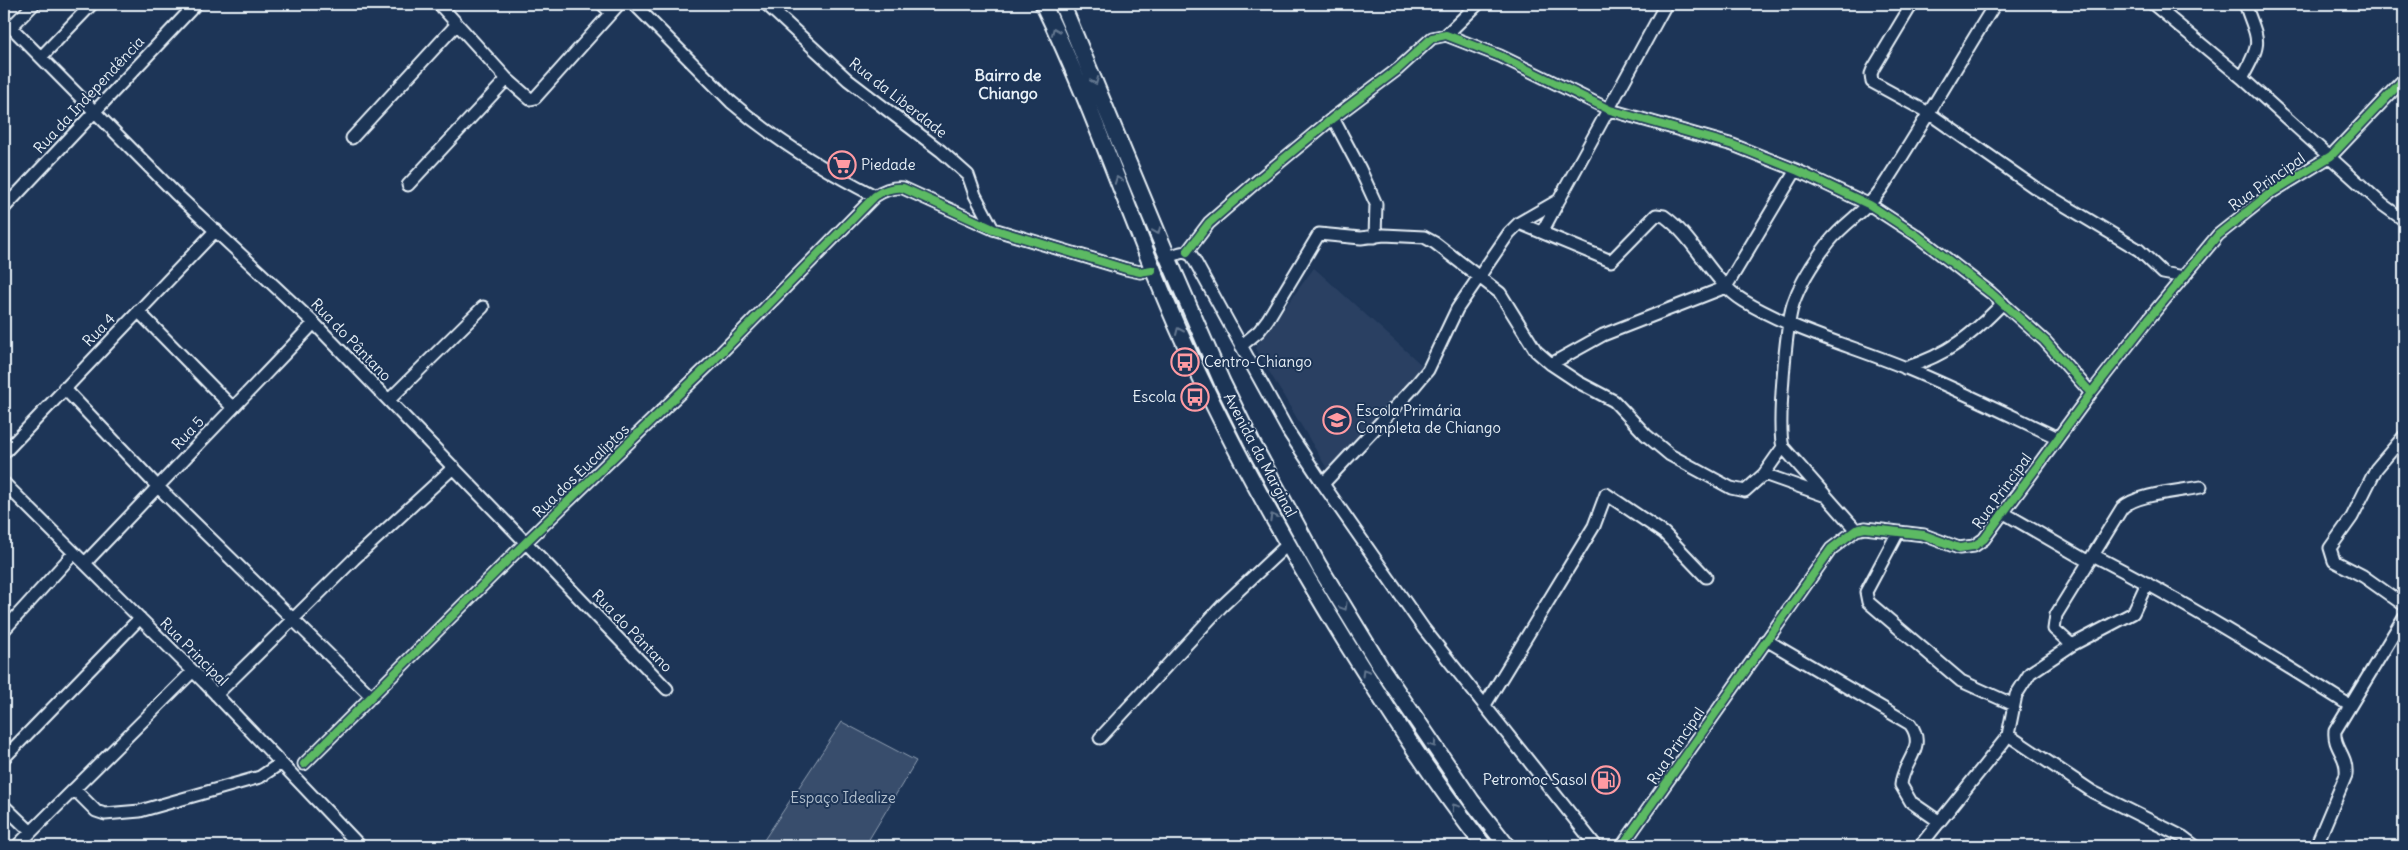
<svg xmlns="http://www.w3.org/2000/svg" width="2408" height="850" viewBox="0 0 2408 850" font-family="Delius,sans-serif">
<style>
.built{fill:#2a4162}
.green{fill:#374d6c;stroke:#909fb2}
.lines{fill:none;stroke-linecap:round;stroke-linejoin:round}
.minor-casing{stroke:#e8f1f8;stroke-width:15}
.major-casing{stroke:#e8f1f8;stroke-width:19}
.minor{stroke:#1d3557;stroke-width:11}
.major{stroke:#1d3557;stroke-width:15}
.cycleway-casing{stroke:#1d3557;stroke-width:11}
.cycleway{stroke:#5cba63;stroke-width:8}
.oneway{stroke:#64778f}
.labels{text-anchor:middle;stroke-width:4;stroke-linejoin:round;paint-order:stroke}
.street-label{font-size:15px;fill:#e8f1f8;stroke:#1d3557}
.poi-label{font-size:15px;fill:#e8f1f8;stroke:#1d3557;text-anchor:start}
.park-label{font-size:15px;fill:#b3c0ce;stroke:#1d3557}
.neighbourhood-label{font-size:16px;font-weight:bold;fill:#e8f1f8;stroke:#1d3557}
</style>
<rect width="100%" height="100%" fill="#1d3557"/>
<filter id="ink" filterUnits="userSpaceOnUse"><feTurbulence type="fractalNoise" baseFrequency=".02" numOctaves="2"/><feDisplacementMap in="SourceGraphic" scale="10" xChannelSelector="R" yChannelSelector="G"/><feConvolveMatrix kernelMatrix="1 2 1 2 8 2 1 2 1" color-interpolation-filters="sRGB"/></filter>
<g filter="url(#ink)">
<path class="built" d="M1314,268L1425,368L1329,472L1255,348Z"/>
<path class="green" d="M842,722L916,761L865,846H760Z"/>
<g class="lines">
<g class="minor-casing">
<path id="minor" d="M439,4L507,79L530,99L535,98L619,4
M602,4L611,13
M634,4L731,102C773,138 826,171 875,196
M766,4L848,80L941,151L968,175L975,195L993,229
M1912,4L1873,69L1871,74L1872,82L1927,112L2034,187L2139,250L2163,273L2184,277
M2153,4L2242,78L2383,205L2404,220
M4,20L175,193L314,323L667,689
M11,27L34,4
M1446,35L1478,4
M41,57L92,4
M2242,78C2263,40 2259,43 2245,4
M1333,118L1360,169L1376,204L1375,237
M352,138L457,24
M408,185L507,79
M4,208L196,4
M1519,223L1611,261L1656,215L1664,216C1696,239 1711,281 1744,301C1794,331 1852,346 1906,368C1957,389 2007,414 2058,438
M1542,232L1558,202
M1187,252L1209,223L1263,176L1333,118L1398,69L1432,38L1446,35L1500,56L1610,110L1733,145L1796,170L1870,205L1916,235L1991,293L2045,341L2091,393
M1168,258C1177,254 1184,249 1192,256L1288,431L1323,484L1424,629L1596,846
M138,311L233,408
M1241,346L1259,331L1268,319L1319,234L1361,238L1384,235L1424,237L1435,243L1500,293L1536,351L1551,364L1578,382L1614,401L1646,435L1670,455L1731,488L1745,491L1764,474L1783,447
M1551,364L1603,335L1726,287L1796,170
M1905,368C1949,354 1972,335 2003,303
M64,388L158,487L372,697
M389,400L483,307
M2404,436L2376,469L2352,517L2330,548L2334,561L2363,576L2404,605
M4,453L216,230
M1764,474L1826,496
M4,483L205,683L360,846
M1323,484L1413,388L1428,370L1457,309L1509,233L1519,223L1559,200L1666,4
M2004,513L2089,562
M1856,530L1783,447C1777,426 1786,327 1793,304C1800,283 1815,260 1829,242C1846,221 1866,212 1882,188C1921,128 1957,65 1995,4
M1898,532L1866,592L1868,602L1961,681L2012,704
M2093,555C2181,600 2265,652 2349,705
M85,563L314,323
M4,630L74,553
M1766,640L1910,724C1928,748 1902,762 1901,785L1911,802L1940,822
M2072,645L2054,629L2056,615L2122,508C2136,494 2181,491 2201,487
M216,695L354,559L454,467
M1485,705L1594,526L1606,494L1664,533L1706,577
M2008,735L2093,792L2183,837L2195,846
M1100,738L1222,606L1288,544
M4,758L140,618
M304,764L526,542L711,363L875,196C884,190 892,187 903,188L993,229L1126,269L1140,272L1152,270
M74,789L96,811L105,814L140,811L260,777L281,763
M4,806L31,832
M17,846L193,671
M1622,846L1831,549L1856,530L1865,528L1924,535L1959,548L1974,546L1984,539L2091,393L2151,316L2218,235L2272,192L2331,156L2404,79
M1920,846L2004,741L2008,735L2016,695L2030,673L2072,645L2133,613L2147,583
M2316,846L2346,775C2348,755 2333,748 2335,731L2404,617"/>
</g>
<g class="major-casing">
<path id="major" d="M1043,4C1095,110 1131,223 1179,331C1227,440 1285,543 1347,644C1390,713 1434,782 1484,846
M1062,4L1168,258L1222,382L1252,443L1319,566L1380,666L1471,800L1507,846"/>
</g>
<use href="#minor" class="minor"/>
<use href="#major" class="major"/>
<g class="cycleway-casing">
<path id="cycleway" d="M1187,252L1209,223L1263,176L1333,118L1398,69L1432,38L1446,35L1500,56L1610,110L1733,145L1796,170L1870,205L1916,235L1991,293L2045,341L2091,393
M304,764L526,542L711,363L875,196C884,190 892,187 903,188L993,229L1126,269L1140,272L1152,270
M1622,846L1831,549L1856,530L1865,528L1924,535L1959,548L1974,546L1984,539L2091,393L2151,316L2218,235L2272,192L2331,156L2404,79"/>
</g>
<use href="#cycleway" class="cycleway"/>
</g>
<defs><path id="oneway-chevron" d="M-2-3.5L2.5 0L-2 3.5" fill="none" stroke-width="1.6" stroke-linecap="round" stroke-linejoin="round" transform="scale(1.25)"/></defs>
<g class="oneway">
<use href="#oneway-chevron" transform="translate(1055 31) rotate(-113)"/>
<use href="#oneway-chevron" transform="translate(1095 81) rotate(67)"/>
<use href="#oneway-chevron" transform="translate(1118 180) rotate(-111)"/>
<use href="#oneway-chevron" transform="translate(1157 231) rotate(68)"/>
<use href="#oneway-chevron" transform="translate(1179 331) rotate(-114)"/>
<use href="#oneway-chevron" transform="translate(1273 517) rotate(-119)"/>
<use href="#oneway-chevron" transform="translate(1344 607) rotate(59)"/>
<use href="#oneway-chevron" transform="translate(1365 672) rotate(-122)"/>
<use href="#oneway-chevron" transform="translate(1433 744) rotate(56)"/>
<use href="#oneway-chevron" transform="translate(1455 807) rotate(-125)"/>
</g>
</g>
<defs>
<g id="supermarket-ring" transform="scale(1.4375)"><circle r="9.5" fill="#1d3557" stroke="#ff9aa2" stroke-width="1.5"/><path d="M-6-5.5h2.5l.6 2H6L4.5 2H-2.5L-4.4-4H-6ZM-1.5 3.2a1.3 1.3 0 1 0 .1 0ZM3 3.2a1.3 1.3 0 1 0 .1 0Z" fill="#ff9aa2"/></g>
<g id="bus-ring" transform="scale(1.4375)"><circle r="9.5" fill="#1d3557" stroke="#ff9aa2" stroke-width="1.5"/><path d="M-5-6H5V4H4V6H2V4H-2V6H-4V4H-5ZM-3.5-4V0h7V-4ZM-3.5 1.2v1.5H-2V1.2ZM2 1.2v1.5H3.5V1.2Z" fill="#ff9aa2"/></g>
<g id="school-ring" transform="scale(1.4375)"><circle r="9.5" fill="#1d3557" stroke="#ff9aa2" stroke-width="1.5"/><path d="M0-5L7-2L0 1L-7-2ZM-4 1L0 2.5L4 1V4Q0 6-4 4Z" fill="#ff9aa2"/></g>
<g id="fuel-ring" transform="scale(1.4375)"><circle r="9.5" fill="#1d3557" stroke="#ff9aa2" stroke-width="1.5"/><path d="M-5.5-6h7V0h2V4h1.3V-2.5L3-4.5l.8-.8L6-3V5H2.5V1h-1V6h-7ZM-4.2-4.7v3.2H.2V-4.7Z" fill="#ff9aa2"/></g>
</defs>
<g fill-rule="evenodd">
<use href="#supermarket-ring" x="842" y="165"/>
<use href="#bus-ring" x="1185" y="362"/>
<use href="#bus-ring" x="1195" y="397"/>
<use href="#school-ring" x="1337" y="420"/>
<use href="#fuel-ring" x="1606" y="780"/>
</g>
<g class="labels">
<g class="street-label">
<text transform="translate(89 95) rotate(-47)" y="5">Rua da Independência</text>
<text transform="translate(898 98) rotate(38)" y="5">Rua da Liberdade</text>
<text transform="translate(2267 182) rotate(-35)" y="5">Rua Principal</text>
<text transform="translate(99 330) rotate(-46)" y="5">Rua 4</text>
<text transform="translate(351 340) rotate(46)" y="5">Rua do Pântano</text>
<text transform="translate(188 433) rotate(-47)" y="5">Rua 5</text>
<text transform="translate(1260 455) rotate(62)" y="5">Avenida da Marginal</text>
<text transform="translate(581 471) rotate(-44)" y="5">Rua dos Eucaliptos</text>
<text transform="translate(2002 491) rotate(-54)" y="5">Rua Principal</text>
<text transform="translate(632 631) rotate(46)" y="5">Rua do Pântano</text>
<text transform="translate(194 652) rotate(45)" y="5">Rua Principal</text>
<text transform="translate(1676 746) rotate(-56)" y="5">Rua Principal</text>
</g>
<g class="poi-label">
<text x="861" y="170">Piedade</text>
<text x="1204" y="367">Centro-Chiango</text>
<text x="1176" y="402" text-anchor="end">Escola</text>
<text x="1356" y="416">Escola Primária<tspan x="1356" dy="17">Completa de Chiango</tspan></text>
<text x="1587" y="785" text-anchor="end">Petromoc Sasol</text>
</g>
<g class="park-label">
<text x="843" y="803">Espaço Idealize</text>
</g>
<g class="neighbourhood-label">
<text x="1008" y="81">Bairro de<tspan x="1008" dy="18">Chiango</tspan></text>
</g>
</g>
<rect width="2408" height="850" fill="none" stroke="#1d3557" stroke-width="20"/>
<rect x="10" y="10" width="2388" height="830" fill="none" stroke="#e8f1f8" stroke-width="2" filter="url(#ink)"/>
</svg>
